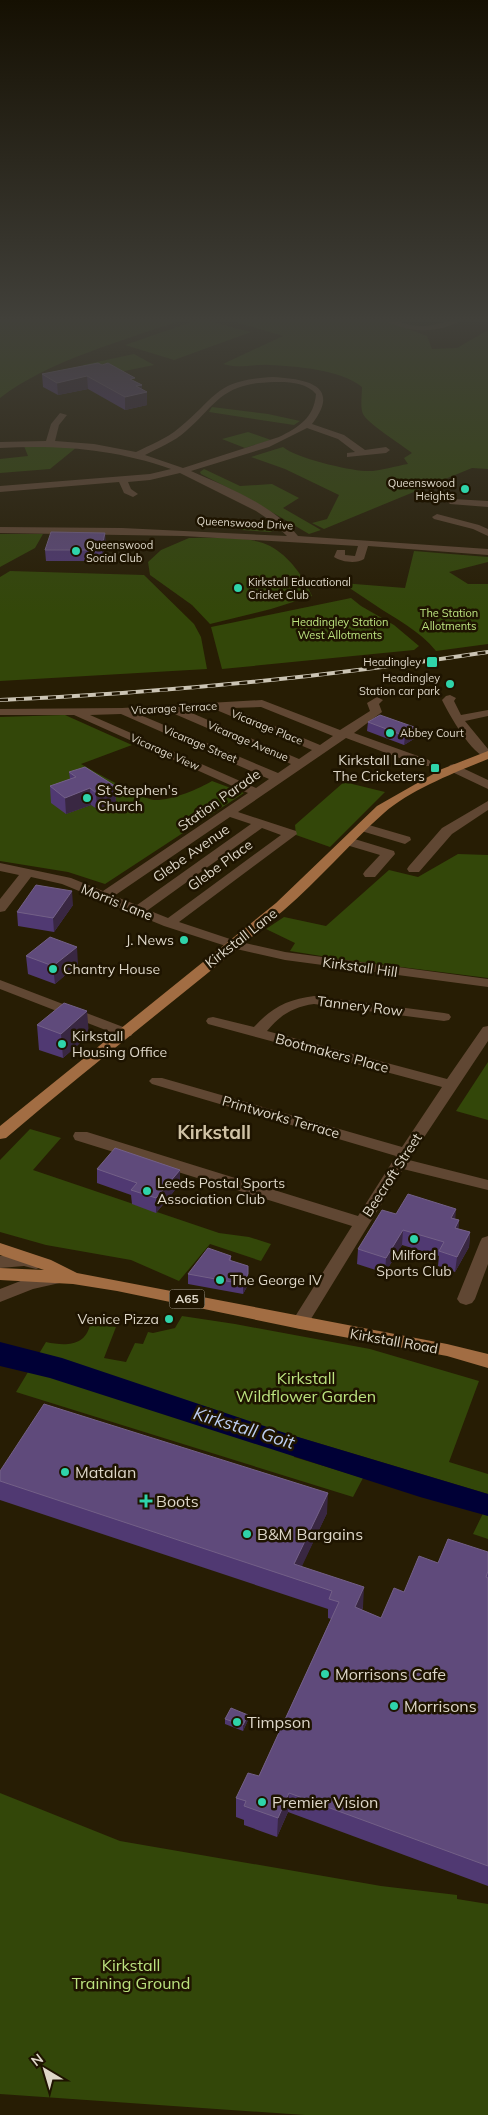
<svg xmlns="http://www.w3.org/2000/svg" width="488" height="2115" viewBox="0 0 488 2115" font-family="Mulish,sans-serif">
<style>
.green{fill:#334709}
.water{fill:#000036}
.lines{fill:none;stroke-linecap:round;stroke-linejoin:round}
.minor{fill:#604733;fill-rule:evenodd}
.major{fill:#a26d43;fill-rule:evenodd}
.rail-casing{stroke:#cbc4b4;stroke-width:4}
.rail{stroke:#1e1400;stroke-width:2.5;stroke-dasharray:8;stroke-linecap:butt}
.wall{fill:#503972}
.shaded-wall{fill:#392742}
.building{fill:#5f4a7b;stroke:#736087}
.poi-dot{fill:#2fd4aa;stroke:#1e1400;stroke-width:2}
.labels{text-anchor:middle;stroke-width:5;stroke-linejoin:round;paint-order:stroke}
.far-poi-label{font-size:11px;fill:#ded7c8;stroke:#1e1400;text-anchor:end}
.far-street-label{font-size:11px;fill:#ded7c8;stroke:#1e1400}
.far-park-label{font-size:11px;fill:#bce37f;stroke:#1e1400}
.shield{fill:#1e1400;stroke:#a49c8c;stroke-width:1}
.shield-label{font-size:12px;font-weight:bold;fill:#ded7c8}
.poi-label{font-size:14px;fill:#ded7c8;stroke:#1e1400;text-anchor:start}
.street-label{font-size:14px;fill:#ded7c8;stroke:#1e1400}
.near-park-label{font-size:16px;fill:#bce37f;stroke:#1e1400}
.near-poi-label{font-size:16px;fill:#ded7c8;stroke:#1e1400;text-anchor:start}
.near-water-label{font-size:18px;font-style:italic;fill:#bccdf1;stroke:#1e1400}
.district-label{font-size:19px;font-weight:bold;fill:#d0c3a6;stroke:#1e1400}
</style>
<rect width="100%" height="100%" fill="#271d04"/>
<path class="green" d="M0,319H185C126,340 49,360 0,398Z
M200,319L251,332L174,360L125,345Z
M225,319H382L427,336L432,349L457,348L488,330V469L472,468L324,529L312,523L327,519L339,495L285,469L251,457L283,447C296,458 347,470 365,471C378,472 395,466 408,464L404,458L412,453C402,445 367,423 363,414C360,407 362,395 362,387C342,370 295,366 269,365C253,364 239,369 223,364L283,336Z
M134,354L154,365L105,375L83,365Z
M212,407L268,414L300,421L294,425L209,412Z
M248,432L271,440L245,448L222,439Z
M24,446L77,447L50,469L0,473V459L28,456Z
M204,469L240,486L272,484L299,498L283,508L321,530L309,534L246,497L201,474L200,472Z
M263,519L274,525L277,529L270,532L241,530Z
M0,534H43L35,548L0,567Z
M189,538C209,538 253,536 270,546C289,556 304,577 312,596L271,609L210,624L192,605L150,575L148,562L161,550Z
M414,551L488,557V562L449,572L468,584H488V644L436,651C419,630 397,620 375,605C364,598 353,590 342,583L405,588Z
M10,571L144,575L194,624L201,637L207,669L0,681V577Z
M351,598L361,606L394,625L419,646L414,650L222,669L211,627Z
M65,715L132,745L81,764C93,771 143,799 154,800C170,801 199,789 212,781L244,793L105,884L68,872L0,861V717Z
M344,782L385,792L330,847L296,835L295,825Z
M458,854L488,855V978L346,960L290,951L295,943L266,929L284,917L326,926L389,870L418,877Z
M488,1062V1120L456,1111Z
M30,1129L61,1138L33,1170L219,1233L249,1237L271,1244L261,1261L210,1244L179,1281L131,1260L46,1245L0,1232V1160Z
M182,1316L235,1324L370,1349L479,1381L449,1462L488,1474V1494L291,1435L294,1457L363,1478L353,1497L16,1392L46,1342C64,1346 85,1347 90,1325L116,1327L104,1358L126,1362L135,1343L143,1344L148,1332L153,1333L175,1328Z
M488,1503V1539L473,1534Z
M0,1793L120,1841L381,1886L457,1895V1899L488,1904V2115H305L0,2094Z"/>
<path class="water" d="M0,1342L62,1358L288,1434L488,1494V1516L420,1497L50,1378L0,1366Z"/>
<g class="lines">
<path class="minor" d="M383,319C397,319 409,327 423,326C437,326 449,319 463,319C440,334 406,334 383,319Z
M273,377C306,379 342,385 312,424L344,435L365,450L386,447L390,450L386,453L347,457V453L355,452L338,439L307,428L269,447L191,471C227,487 273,505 298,536L488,549V555L368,546L364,559C357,564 341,562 334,557L337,550H345V555L355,556L358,546L183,536L0,533V527L122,528L287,536L271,521L256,511L180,473L150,480L128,482L131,489L138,494L133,497L124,493L119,482L0,492V486L150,474L171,469C113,449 62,445 0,448V442L46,441L51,424L60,413L67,415L59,425L55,441L94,444L136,452C150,445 166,439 179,428C219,395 215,380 273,377ZM258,383C277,382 303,379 316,394C314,418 299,427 279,437L183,468L145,455C158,448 174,442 186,431C213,408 219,388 258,383Z
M453,499L488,501V507L450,504L448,502Z
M437,514L479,525L488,529V536L473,529L434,519L432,517Z
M450,695L456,698L454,701L461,715L488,710V716L465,721L488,749V758C472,756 449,714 442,700L446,696Z
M377,697L383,700L379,704L382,712L354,733L429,760L431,763L429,766H421L346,738L238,812L296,831L297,834L179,922L236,941L285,952L488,979V987L285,960L232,948L164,926L62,884L31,877L5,911L0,912V899L19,875L0,871V863L71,878L103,891L248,793L74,715H0V709L122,708L262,700L340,730L370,711L367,703ZM261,707L333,736L320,745L231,708ZM214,709L312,750L299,759L187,711ZM170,712L291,764L278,773L138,714ZM121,714L269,779L256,788L90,715ZM230,817L251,824L137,905L114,896ZM262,828L281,835L168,918L148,910Z
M454,764L488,780V789L450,771L448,768L450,765Z
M488,801V810L452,834L419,872H409L407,869L409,866L442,828Z
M362,823L410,837L411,840L405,844L358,830L356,827Z
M348,837L394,851L395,854L375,877H365L363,874L365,871L380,855L343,844L342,841Z
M0,980L131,1030L133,1033L131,1036H121L0,989Z
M314,996L444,1013L449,1014L451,1017L449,1020L444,1021L314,1004C293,1007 280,1015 267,1031L447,1079L483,1027L488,1026V1041L409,1160L488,1180V1190L403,1169L306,1327L300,1329L294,1327L291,1323L352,1226L75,1140L73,1136L75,1132H87L358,1216L396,1156L152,1084L149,1081L152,1078H162L402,1147L442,1087L208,1024L206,1021L208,1018L213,1017L254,1027C271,1008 288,999 314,996Z
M488,1236V1264L475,1299L472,1303L466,1305L460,1303L457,1299L480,1242L482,1238Z
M24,1254L42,1259L45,1263L42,1267L36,1269L24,1266L0,1268V1256Z
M58,1272L64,1274L67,1278L64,1282L33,1289L0,1302V1289L23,1280Z"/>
<path class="major" d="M488,751V759C456,772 410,790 384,813C349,844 319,880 284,910C192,988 97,1060 6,1138L0,1139V1126L276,903L377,806L442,769Z
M0,1243L51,1260L77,1273L447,1344L488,1354V1368L447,1356L300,1329L117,1291L73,1284L0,1280V1268L44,1270L0,1255Z"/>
<g class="rail-casing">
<path id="rail" d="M0,700C164,693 326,677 488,652"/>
</g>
<use href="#rail" class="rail"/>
</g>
<path class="wall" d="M98,363L142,385V389L147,405L125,410L88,389L58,395L43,387L42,374Z
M106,544L102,557H90L89,561H46L45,550Z
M368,722L417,737L404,745L367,731Z
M69,772L115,786L116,802L97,809L91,805L66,814L51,803L50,786L70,779Z
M73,905L54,932L18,926L17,912Z
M26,956L78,964L55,984L28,974Z
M37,1025L89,1035L63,1058L39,1050Z
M97,1169L180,1170V1184L156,1213L132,1204L131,1195L97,1183Z
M396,1214L455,1219L459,1220L458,1229L470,1232L469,1247L455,1272L438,1266L439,1256L402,1245L385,1273L357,1264L358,1249Z
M231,1256V1261L248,1266V1285L243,1294L188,1284V1274Z
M0,1471L327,1513L301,1567L363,1607L362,1610L381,1618L404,1592L438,1563L488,1552V1886L288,1812L277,1837L244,1825V1820L236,1817V1798L259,1776L331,1619L328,1618V1609L0,1500Z
M225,1719L248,1720L243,1731L225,1724Z"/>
<path class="shaded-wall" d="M87,376L88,389L58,395L57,383Z
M142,385V393L147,392V405L125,410V397L136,386Z
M105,533L106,544L102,557V546Z
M90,546V557L89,561V550Z
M417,728V737L404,745L405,736Z
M115,786L116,802L97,809L96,793Z
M90,788L91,805L66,814L65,798Z
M72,891L73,905L54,932L53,918Z
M77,947L78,964L55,984L53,966Z
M87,1011L89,1035L63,1058L61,1034Z
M180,1170V1184L156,1213V1198Z
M456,1209L455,1223L451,1218Z
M459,1220L458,1235L455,1228Z
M403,1230L402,1245L385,1273L386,1258Z
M470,1232L469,1247L455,1272L457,1257Z
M248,1274V1285L243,1294V1284Z
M328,1493L327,1513L296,1579L294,1564Z
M364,1587L363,1607L354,1627L355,1607Z
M248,1715V1720L243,1731V1725Z
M289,1793L288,1812L277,1837L278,1818Z"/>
<path class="building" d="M98,363L102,365L108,363L135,378L130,379L142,385L136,386L147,392L125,397L87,376L57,383L42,374Z
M51,532L105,533L102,546H90L89,550H45Z
M380,715L417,728L405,736L368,722Z
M85,767L115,786L96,793L90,788L65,798L50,786L76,777L69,772Z
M36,885L72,891L53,918L17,912Z
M50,937L77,947L53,966L26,956Z
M64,1003L87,1011L61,1034L37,1025Z
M115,1148L180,1170L156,1198L131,1190L137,1183L97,1169Z
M408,1194L456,1209L451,1218L459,1220L455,1228L470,1232L457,1257L439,1251L444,1242L403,1230L386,1258L358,1249L382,1210L396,1214Z
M208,1248L231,1256L229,1260L248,1266V1274L243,1284L188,1274Z
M44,1404L328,1493L294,1564L364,1587L355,1607L381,1618L394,1588L404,1592L419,1556L438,1563L448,1539L488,1552V1571L486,1577L488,1578V1866L289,1793L278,1818L244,1806L246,1801L236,1798L248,1773L259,1776L339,1602L329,1599L332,1591L0,1481V1471Z
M231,1708L248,1715L243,1725L225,1719Z"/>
<linearGradient id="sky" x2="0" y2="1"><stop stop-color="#151002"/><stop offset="0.52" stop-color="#41403a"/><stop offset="1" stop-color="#41403a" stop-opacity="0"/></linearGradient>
<rect width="488" height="615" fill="url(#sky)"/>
<g class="poi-dot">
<circle cx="465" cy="489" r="5"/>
<circle cx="76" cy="551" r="5"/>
<circle cx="238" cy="588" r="5"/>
<rect x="426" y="656" width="12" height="12" rx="2.5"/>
<circle cx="450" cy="684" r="5"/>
<circle cx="390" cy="733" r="5"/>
<rect x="430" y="763" width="10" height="10" rx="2.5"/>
<circle cx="87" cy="798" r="5"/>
<circle cx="184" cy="940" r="5"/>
<circle cx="53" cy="969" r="5"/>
<circle cx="62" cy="1044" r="5"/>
<circle cx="147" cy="1191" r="5"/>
<circle cx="414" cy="1239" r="5"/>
<circle cx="220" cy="1280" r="5"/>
<circle cx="169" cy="1319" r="5"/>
<circle cx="65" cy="1472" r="5"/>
<path d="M143.5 1493.5h5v5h5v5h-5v5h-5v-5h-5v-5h5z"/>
<circle cx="247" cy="1534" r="5"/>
<circle cx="325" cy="1674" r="5"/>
<circle cx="394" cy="1706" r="5"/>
<circle cx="237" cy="1722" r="5"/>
<circle cx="262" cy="1802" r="5"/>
</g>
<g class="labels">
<g class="far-poi-label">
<text x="455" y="487">Queenswood<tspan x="455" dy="13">Heights</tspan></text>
<text x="86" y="549" text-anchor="start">Queenswood<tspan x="86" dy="13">Social Club</tspan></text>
<text x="248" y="586" text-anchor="start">Kirkstall Educational<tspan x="248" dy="13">Cricket Club</tspan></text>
<text x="421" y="666">Headingley</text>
<text x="440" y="682">Headingley<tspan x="440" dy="13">Station car park</tspan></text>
<text x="400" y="737" text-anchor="start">Abbey Court</text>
</g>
<g class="far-street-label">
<text transform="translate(245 523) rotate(3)" y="4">Queenswood Drive</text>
<text transform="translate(174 708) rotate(-3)" y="4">Vicarage Terrace</text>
<text transform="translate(267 727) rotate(22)" y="4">Vicarage Place</text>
<text transform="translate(248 741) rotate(23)" y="4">Vicarage Avenue</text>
<text transform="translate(200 744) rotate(23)" y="4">Vicarage Street</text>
<text transform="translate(165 752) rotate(24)" y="4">Vicarage View</text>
</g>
<g class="far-park-label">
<text x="449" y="617">The Station<tspan x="449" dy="13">Allotments</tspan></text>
<text x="340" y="626">Headingley Station<tspan x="340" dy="13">West Allotments</tspan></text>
</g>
<rect class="shield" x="169.5" y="1289.5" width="35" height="19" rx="4"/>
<g class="shield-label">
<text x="187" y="1303">A65</text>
</g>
<g class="poi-label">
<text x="425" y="765" text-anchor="end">Kirkstall Lane<tspan x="425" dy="16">The Cricketers</tspan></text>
<text x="97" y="795">St Stephen's<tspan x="97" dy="16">Church</tspan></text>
<text x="174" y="945" text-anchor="end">J. News</text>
<text x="63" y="974">Chantry House</text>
<text x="72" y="1041">Kirkstall<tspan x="72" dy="16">Housing Office</tspan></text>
<text x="157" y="1188">Leeds Postal Sports<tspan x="157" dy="16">Association Club</tspan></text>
<text x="414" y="1260" text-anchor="middle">Milford<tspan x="414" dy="16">Sports Club</tspan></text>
<text x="230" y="1285">The George IV</text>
<text x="159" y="1324" text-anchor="end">Venice Pizza</text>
</g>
<g class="street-label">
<text transform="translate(219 800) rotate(-35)" y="5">Station Parade</text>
<text transform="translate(191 853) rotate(-35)" y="5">Glebe Avenue</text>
<text transform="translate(220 865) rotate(-36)" y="5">Glebe Place</text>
<text transform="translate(117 902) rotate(22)" y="5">Morris Lane</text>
<text transform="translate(241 938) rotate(-38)" y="5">Kirkstall Lane</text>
<text transform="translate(360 967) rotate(8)" y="5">Kirkstall Hill</text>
<text transform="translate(360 1006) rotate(7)" y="5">Tannery Row</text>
<text transform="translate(332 1053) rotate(15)" y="5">Bootmakers Place</text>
<text transform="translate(281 1117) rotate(16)" y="5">Printworks Terrace</text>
<text transform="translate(392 1175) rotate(-57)" y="5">Beecroft Street</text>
<text transform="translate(394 1341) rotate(10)" y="5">Kirkstall Road</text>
</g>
<g class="near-park-label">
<text x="306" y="1384">Kirkstall<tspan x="306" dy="18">Wildflower Garden</tspan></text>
<text x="131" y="1971">Kirkstall<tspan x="131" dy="18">Training Ground</tspan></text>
</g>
<g class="near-poi-label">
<text x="75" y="1478">Matalan</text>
<text x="156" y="1507">Boots</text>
<text x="257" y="1540">B&amp;M Bargains</text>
<text x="335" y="1680">Morrisons Cafe</text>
<text x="404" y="1712">Morrisons</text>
<text x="247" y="1728">Timpson</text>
<text x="272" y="1808">Premier Vision</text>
</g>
<g class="near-water-label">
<text transform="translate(244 1428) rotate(17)" y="6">Kirkstall Goit</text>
</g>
<g class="district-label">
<text x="214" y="1139">Kirkstall</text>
</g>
</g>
<g transform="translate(45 2070) rotate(322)" stroke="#1e1400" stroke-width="4" paint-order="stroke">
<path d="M0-4L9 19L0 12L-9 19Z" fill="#ded7c8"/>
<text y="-8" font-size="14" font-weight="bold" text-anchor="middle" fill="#ded7c8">N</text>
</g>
</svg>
